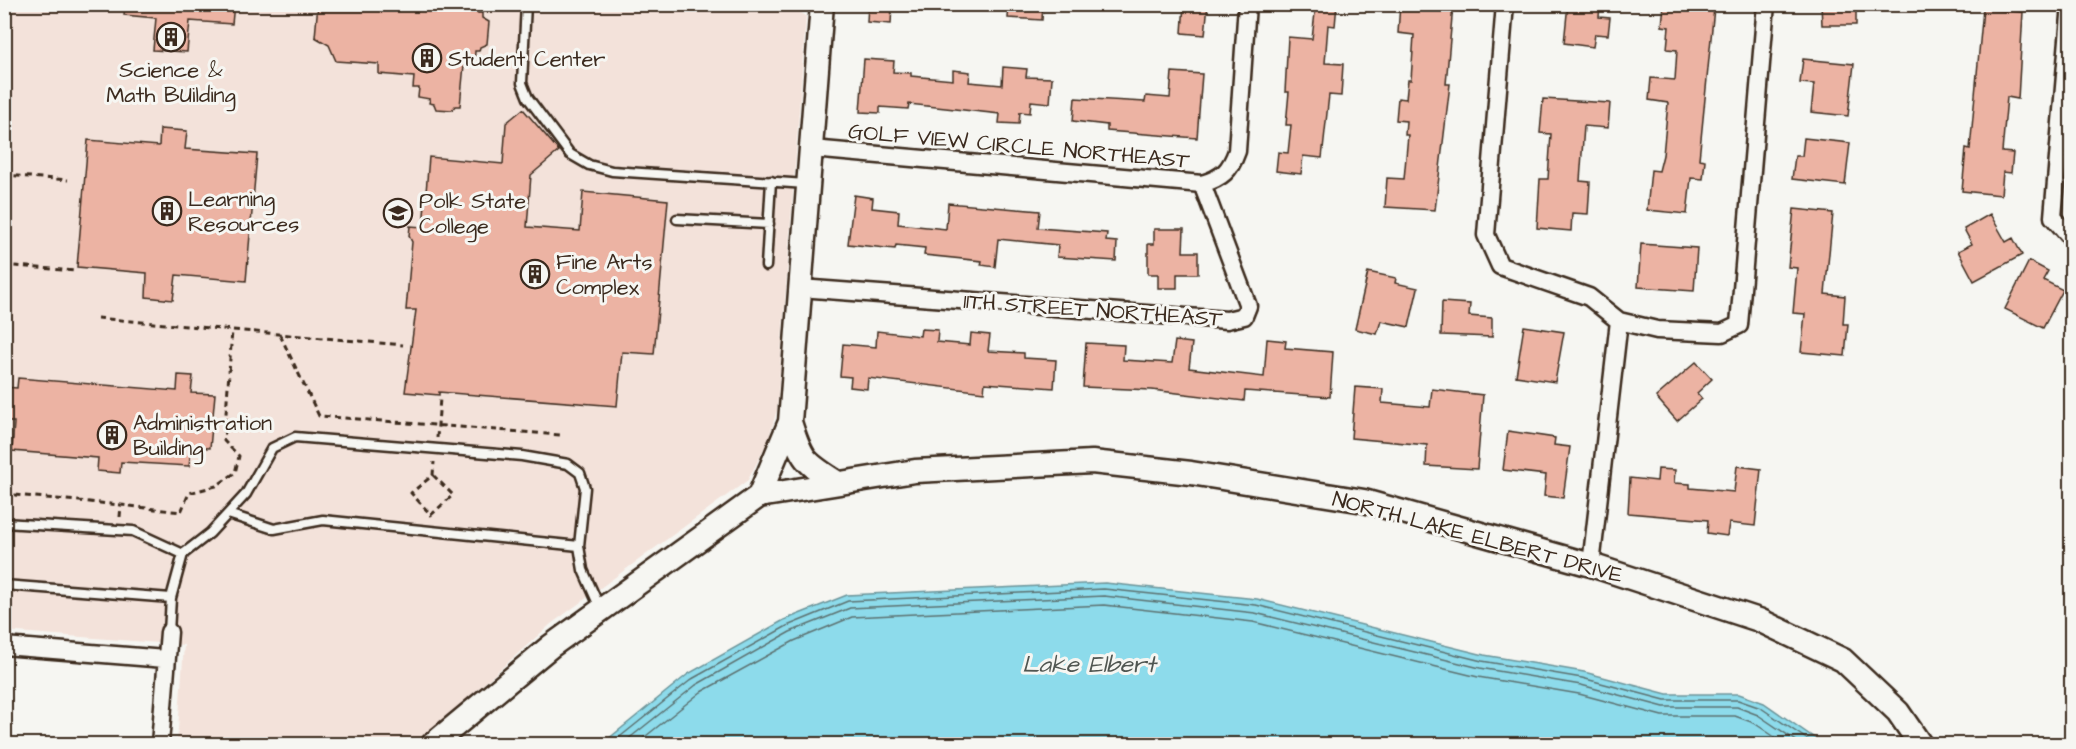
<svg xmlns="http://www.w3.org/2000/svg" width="2076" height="749" viewBox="0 0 2076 749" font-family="'Architects Daughter',sans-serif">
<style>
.built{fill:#f3e2da}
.water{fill:#8ddbeb;stroke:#6c9499;stroke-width:1.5}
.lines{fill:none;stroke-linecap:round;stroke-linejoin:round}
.shore{stroke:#5c7170;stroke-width:1.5}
.building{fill:#ecb3a3;stroke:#3b2a1e;stroke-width:1.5}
.lane-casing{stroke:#3b2a1e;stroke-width:13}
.street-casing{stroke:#3b2a1e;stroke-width:21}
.secondary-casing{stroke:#3b2a1e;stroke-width:27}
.path{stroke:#3b2a1e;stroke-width:3;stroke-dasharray:6 4.5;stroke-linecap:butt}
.lane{stroke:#f6f6f2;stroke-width:8}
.street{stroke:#f6f6f2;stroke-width:16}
.secondary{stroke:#f6f6f2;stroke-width:22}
.labels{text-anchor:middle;stroke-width:6;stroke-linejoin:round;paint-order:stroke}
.poi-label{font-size:22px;fill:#3b2a1e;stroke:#f6f6f2;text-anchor:start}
.street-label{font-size:22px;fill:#3b2a1e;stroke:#f6f6f2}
.water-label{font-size:24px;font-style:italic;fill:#505651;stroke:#f6f6f2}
</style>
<rect width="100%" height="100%" fill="#f6f6f2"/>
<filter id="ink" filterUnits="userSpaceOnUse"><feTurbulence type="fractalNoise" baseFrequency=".0167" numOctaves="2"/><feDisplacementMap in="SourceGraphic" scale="12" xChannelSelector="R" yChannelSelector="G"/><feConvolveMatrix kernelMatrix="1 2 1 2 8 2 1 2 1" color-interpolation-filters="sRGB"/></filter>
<g filter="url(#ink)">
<path class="built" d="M4,5H789L806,16L777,410L768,441L748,480L551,624L416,744H177L184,645L5,631Z"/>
<path class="water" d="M1105,583L1257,599L1484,655L1584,672L1667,694H1739L1764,703L1823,744H602L688,674L784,620L847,595Z"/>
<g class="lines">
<path class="shore" d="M611,744L692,679L787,626L848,601L1104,589L1256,605L1482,661L1582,678L1665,700H1738L1761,708L1814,744
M622,744L696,685L790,632L850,608L1104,596L1255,613L1480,668L1581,685L1664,707H1737L1758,715L1801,744
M636,744L701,692L794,641L852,617L1104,605L1253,622L1478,677L1579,694L1662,716H1735L1754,723L1785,744"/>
</g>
<path class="building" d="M125,4H234L232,24L190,21L187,52L153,50L156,18L124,15Z
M318,4H479L478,13H482V18L489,22L487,44L480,47L479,51H475L474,66L464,65L460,106H455L452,110L436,109L434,104L429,103L430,99L418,97L419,88H413L414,77L379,74V64L336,61L329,45L315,37Z
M868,4H892L891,24L867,22Z
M1009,4H1043L1042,20L1008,18Z
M1184,4H1208L1205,35L1182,33Z
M1316,4H1337L1335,26L1328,25L1325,63L1343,64L1341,96L1329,95L1322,158L1303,156L1301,174L1276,171L1278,152L1288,153L1291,125H1286L1289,92H1285L1288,37L1312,39Z
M1400,4L1453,6L1446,84H1450L1435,210L1385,207L1387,178L1404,179L1408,135H1405L1406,121L1396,120L1398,98L1406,99L1408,80H1411L1414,35L1398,33Z
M1568,4H1600L1599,17L1610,18L1608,35L1595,34L1593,47L1564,43Z
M1664,4L1714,8L1699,159L1705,160L1703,179L1691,178L1687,214L1647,210L1651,170L1659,171L1663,155L1668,103L1649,100L1651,78L1675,80L1677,50L1667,49L1669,27L1662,26Z
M1821,4H1856V25H1822Z
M1983,9L2023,12L2018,99L2007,97L2002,152L2013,153L2011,173L2003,172L2001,195L1962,191L1966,148L1970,149Z
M864,59L894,61L893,72L911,73V76L953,80V70L970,72L969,82L1002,85L1003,67L1027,69L1026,77L1052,78L1050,103L1031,101L1030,113L1020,112L1019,124L999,123L1000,114L909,104L908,109L880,107V113L860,112Z
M1803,59L1854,64L1848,116L1811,112L1814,84L1800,83Z
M1172,72L1202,74L1197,138L1107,131V125L1073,121L1075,98L1145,102L1146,96L1170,98Z
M1543,99L1610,103L1608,128L1584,126L1580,181L1590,182L1588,214L1572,213L1571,231L1537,228L1540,179H1548L1551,134L1540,133Z
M523,109L559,151L531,175L527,227L580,231L583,192L668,200L654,354L622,352L617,406L439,392V395L405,392L416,310H406L412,242L409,236L410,226L423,227L429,157L503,164L506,123Z
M160,129L187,131L185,149L257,154L246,281L176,275L173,300L146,297L147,273L77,267L88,140L159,146Z
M1804,138L1850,143L1845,185L1792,179L1795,156H1802Z
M854,195L873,198L872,208L899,211L898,224L946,229L948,203L1040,211L1038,228L1107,233L1106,241L1117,242L1116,261L1057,257L1058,245L998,239L995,267L981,265L982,261L924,255L925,248L896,245L895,249L848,244Z
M1794,209L1833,213L1825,294L1845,296L1843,324H1848L1845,356L1801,352L1805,314L1793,313L1797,268L1788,267Z
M1990,214L2006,242L2013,238L2022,255L1974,281L1958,251L1972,244L1964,229Z
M1154,229H1184L1183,252H1198V274H1177V288H1158V274H1148V244H1154Z
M1641,244L1697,248L1694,291L1638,287Z
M2029,261L2048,271L2043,280L2063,290L2043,328L2005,309Z
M1368,272L1396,278L1395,283L1418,288L1409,327L1381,321L1377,334L1355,329Z
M1442,302L1470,304L1469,316L1492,318V337L1441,335Z
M1524,326L1564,332L1555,382L1516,376Z
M921,329L938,330L937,342L970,345L971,333L990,335L988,351L1024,353V358L1056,360L1054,388L985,383L984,392L868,378L867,389L850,387L851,377L840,376L843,344L876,347L877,331L920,336Z
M1267,339L1286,341L1285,348L1333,352L1330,397L1245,391L1244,401L1152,390L1083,387L1086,343L1124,345L1123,360L1172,363L1175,341L1192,343L1189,368L1264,377Z
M1696,362L1712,379L1697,393L1702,399L1677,421L1656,397Z
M178,375L193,376L191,393L215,394L210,448L191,447L189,466L121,462L120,473L97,471L98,458L12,451L14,422H4V387L17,388L18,378L177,391Z
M1355,387L1383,389L1382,403L1430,407L1432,389L1483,395L1477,469L1426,466L1427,445L1351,438Z
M1508,431L1555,438L1554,445L1570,447L1563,498L1544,496L1546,475L1503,470Z
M1737,466L1761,469L1755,526L1729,523L1727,536L1707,533L1708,520L1628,513L1630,478L1657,481L1658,469L1675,470L1674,483L1690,484V488L1734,492Z"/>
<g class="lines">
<g class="lane-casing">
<path id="lane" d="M526,4L522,83L528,98L570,154L589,165L612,171L806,184
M677,219L769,224
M766,266L771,181
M228,514L274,529L323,520L579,546
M4,523L133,531L183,554
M4,585L171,598
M169,632L171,598L183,554L210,533L246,494L272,448L295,437L522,456L568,464L580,473L585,488L579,546L583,570L600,608"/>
</g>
<g class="street-casing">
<path id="street" d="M1505,4L1486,235L1500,266L1589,297L1619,321L1657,330L1722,333L1739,325L1766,4
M2071,4L2053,217L2072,239
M812,149L1202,184C1222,178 1230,171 1237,151L1247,4
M800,288L1227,320L1244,316L1248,306L1202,184
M1591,565L1619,321
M4,646L165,659
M160,744L169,632"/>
</g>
<g class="secondary-casing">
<path id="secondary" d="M790,422C802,460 804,462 838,483
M759,496L790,422L822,4
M433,744L551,646L759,496L915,471L1092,462L1191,473L1364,501L1591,565L1759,620L1843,660L1898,712L1920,744"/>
</g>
<path class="path" d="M4,175L68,180
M4,265L75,271
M97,318L403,345
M280,335L319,416L560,435
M437,438L440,398
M433,475L453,495L431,515L411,493L433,475L434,462
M4,494L121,505
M120,517L121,505L181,512L189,493L216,486L235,473L239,456L224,441L232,331"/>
<use href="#lane" class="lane"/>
<use href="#street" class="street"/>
<use href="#secondary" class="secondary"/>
</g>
</g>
<defs>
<g id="building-ring" transform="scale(1.5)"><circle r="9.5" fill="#f6f6f2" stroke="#3b2a1e" stroke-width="1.5"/><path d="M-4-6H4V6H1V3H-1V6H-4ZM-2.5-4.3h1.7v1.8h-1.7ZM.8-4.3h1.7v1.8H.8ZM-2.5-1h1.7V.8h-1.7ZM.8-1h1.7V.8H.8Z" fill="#3b2a1e"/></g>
<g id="university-ring" transform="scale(1.5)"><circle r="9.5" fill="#f6f6f2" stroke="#3b2a1e" stroke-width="1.5"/><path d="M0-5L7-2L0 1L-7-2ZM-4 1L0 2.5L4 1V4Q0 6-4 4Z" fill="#3b2a1e"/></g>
</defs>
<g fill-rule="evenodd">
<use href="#building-ring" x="171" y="37"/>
<use href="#building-ring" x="427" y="58"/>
<use href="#building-ring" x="167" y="211"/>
<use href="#university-ring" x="398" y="213"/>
<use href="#building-ring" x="535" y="274"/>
<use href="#building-ring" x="112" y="435"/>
</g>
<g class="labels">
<g class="poi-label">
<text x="448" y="66">Student Center</text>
<text x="171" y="77" text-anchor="middle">Science &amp;<tspan x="171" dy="25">Math BUilding</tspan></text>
<text x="188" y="206">Learning<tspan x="188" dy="25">Resources</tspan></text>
<text x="419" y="208">Polk State<tspan x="419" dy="25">College</tspan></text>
<text x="556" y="269">Fine Arts<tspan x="556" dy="25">Complex</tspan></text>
<text x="133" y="430">Administration<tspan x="133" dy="25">Building</tspan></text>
</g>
<g class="street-label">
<text transform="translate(1019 145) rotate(5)" y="8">GOLF VIEW CIRCLE NORTHEAST</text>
<text transform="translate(1093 309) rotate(4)" y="8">11TH STREET NORTHEAST</text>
<text transform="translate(1478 536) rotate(15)" y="8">NORTH LAKE ELBERT DRIVE</text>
</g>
<g class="water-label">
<text x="1089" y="672">Lake Elbert</text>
</g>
</g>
<rect width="2076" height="749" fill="none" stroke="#f6f6f2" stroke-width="24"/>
<rect x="12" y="12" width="2052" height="725" fill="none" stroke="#3b2a1e" stroke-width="2" filter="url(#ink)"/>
</svg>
